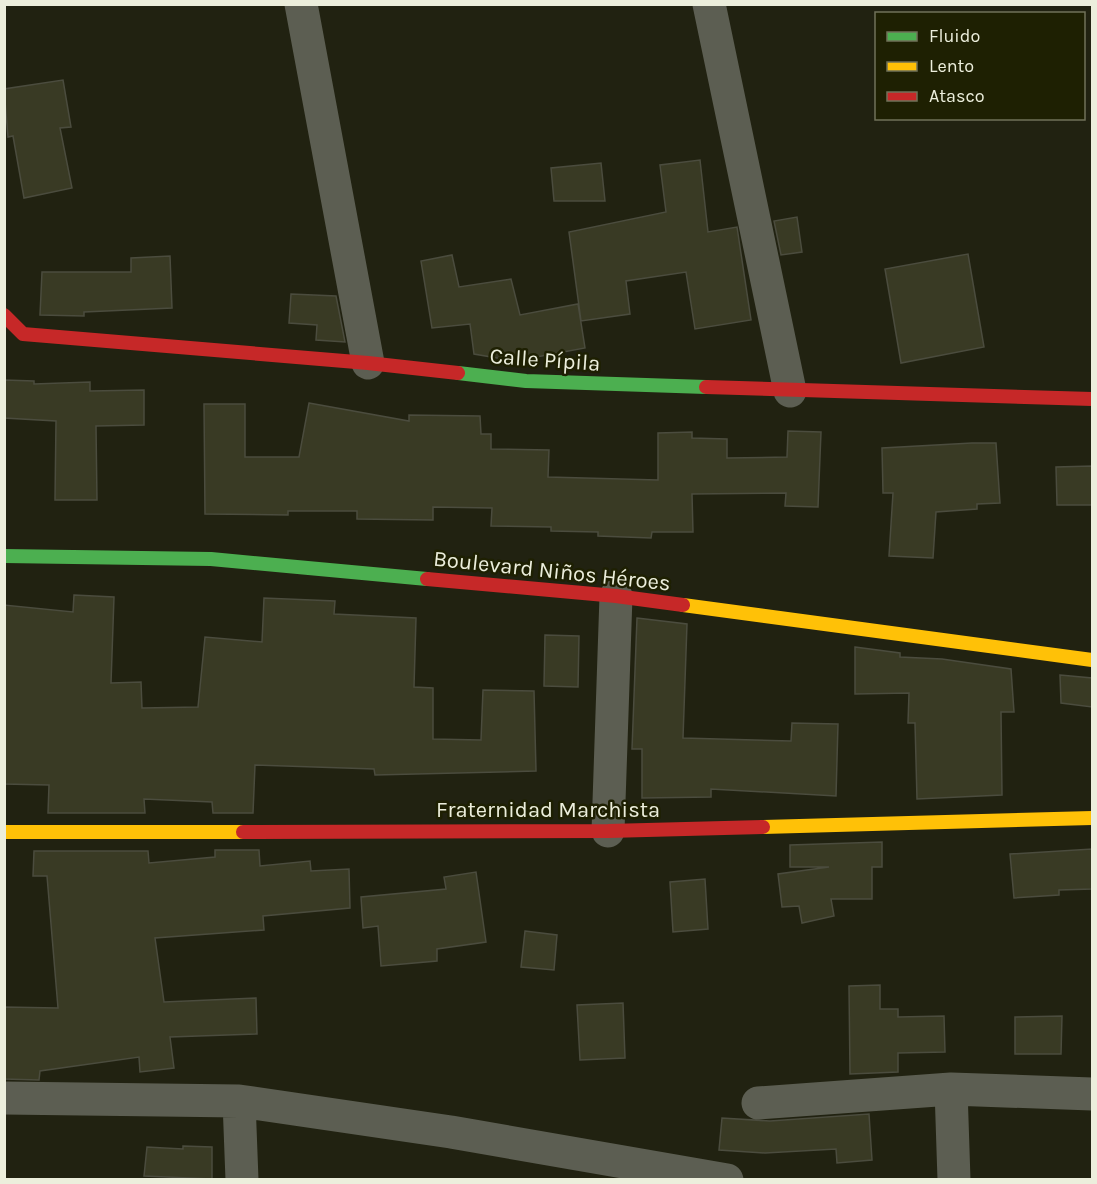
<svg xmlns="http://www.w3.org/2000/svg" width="1097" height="1184" viewBox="0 0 1097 1184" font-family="Karla,sans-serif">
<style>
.building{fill:#393a24;stroke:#4b4c3e;stroke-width:1.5}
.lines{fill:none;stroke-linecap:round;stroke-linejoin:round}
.street{stroke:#5c5e52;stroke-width:33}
.fast{stroke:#4caf50;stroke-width:14}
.slow{stroke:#ffc107;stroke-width:14}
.jam{stroke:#c62828;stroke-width:14}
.labels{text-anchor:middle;stroke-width:5;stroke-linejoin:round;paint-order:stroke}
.street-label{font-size:22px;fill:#eceedc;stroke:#1e2002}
</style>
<rect width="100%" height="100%" fill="#212211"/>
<path class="building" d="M63,80L71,127L60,128L72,188L24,198L13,136L8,137L4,89Z
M700,160L708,232L737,227L751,320L695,329L686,272L626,281L630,314L581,321L569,232L666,212L660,165Z
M601,163L605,201H554L551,168Z
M797,217L802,252L781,255L774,221Z
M968,254L984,347L901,363L885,269Z
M452,255L459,287L511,279L520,315L578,304L585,348L515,361L474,354L470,324L432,328L421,261Z
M170,256L172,308L84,312V316L40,315L42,272H131V258Z
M291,294L336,296L345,342L316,340L317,325L289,323Z
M4,380L34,381V384L90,382V391L144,390V425L96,426L97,500H55L56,421L4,418Z
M309,403L409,421V415L480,416L481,434H491V449L549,450L548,477L658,480V433L692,432V438L727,439V458L787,457L788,431L821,432L818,507L785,506L786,493L692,494L693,532H652L651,538L598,536V532L551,531V527L491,526L492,508L433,507V520L357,519V511H288V515L205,514L204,404H245V457H299Z
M972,443H996L1000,503L977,504V509L936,512L933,558L889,556L893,493H883L882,448Z
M1092,466V505H1057L1056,467Z
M74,595L114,597L111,683L141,682L142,708L198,707L205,637L262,642L264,598L335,601L334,614L416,618L414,687L433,688V739L481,740L483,690L534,691L536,771L375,775L374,769L255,765L253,813H213L212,802L144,799L145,813H48L49,785L4,784V605L73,612Z
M637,618L687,624L683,738L791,741L792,723L838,724L836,796L711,789V797L642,798V749H632Z
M545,635L579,636L578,687L544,686Z
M855,647L900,653V657L942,659L1011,669L1014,712H1001L1002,795L917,799L915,723H908L909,693L855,694Z
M1060,675L1092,678V707L1061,703Z
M882,842V867H872V899H831L834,916L802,923L799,906L782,907L778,874L829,867H790V845Z
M1092,849V889L1059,890V895L1014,898L1010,854Z
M215,850H259L260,866L310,861L311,871L349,869L350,908L263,916L264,930L155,938L164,1002L256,998L257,1034L170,1037L174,1068L140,1072L139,1057L40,1071L39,1080L4,1079V1007L58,1008L47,876H33L34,851H148L149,863L215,857Z
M476,872L486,942L437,949V961L381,966L378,926L363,928L361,897L446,889L444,877Z
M705,879L708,929L673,932L670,882Z
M525,931L557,935L554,970L521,967Z
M880,985V1009H898V1017L944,1016L945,1052L898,1053V1072L850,1074L849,986Z
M623,1003L625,1058L580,1060L577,1005Z
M1062,1016L1061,1054H1015V1017Z
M869,1114L872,1160L837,1163L836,1149L765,1153L719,1150L722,1118L770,1121Z
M183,1146L212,1147V1179L144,1176L147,1147L183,1149Z"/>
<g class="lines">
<path class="street" d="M301,4L368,363
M709,4L790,391
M608,831L616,596
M951,1089L954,1180
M4,1098L239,1101L451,1132L727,1180
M239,1101L242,1180
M758,1103L951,1089L1092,1094"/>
<path class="fast" d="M458,373L526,381L706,387
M4,556L211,559L427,579"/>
<path class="slow" d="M683,605L1092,660
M763,827L1092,818
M4,832H243"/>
<path class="jam" d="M4,315L23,334L368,363L458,373
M706,387L1092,399
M427,579L616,596L683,605
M243,832L608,831L763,827"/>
</g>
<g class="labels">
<g class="street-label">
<text transform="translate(545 359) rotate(4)" y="8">Calle Pípila</text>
<text transform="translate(552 570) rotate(6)" y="8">Boulevard Niños Héroes</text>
<text x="548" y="817">Fraternidad Marchista</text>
</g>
</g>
<rect width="1097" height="1184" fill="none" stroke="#eceedc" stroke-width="12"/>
<rect x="875" y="12" width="210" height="108" fill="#1e2002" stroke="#707259" stroke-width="1.5"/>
<rect x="887" y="32" width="30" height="9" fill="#4caf50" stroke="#707259" stroke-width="1.5"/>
<text x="929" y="42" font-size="18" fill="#eceedc">Fluido</text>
<rect x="887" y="62" width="30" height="9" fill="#ffc107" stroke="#707259" stroke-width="1.5"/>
<text x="929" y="72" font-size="18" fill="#eceedc">Lento</text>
<rect x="887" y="92" width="30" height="9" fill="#c62828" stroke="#707259" stroke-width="1.5"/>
<text x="929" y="102" font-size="18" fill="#eceedc">Atasco</text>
</svg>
